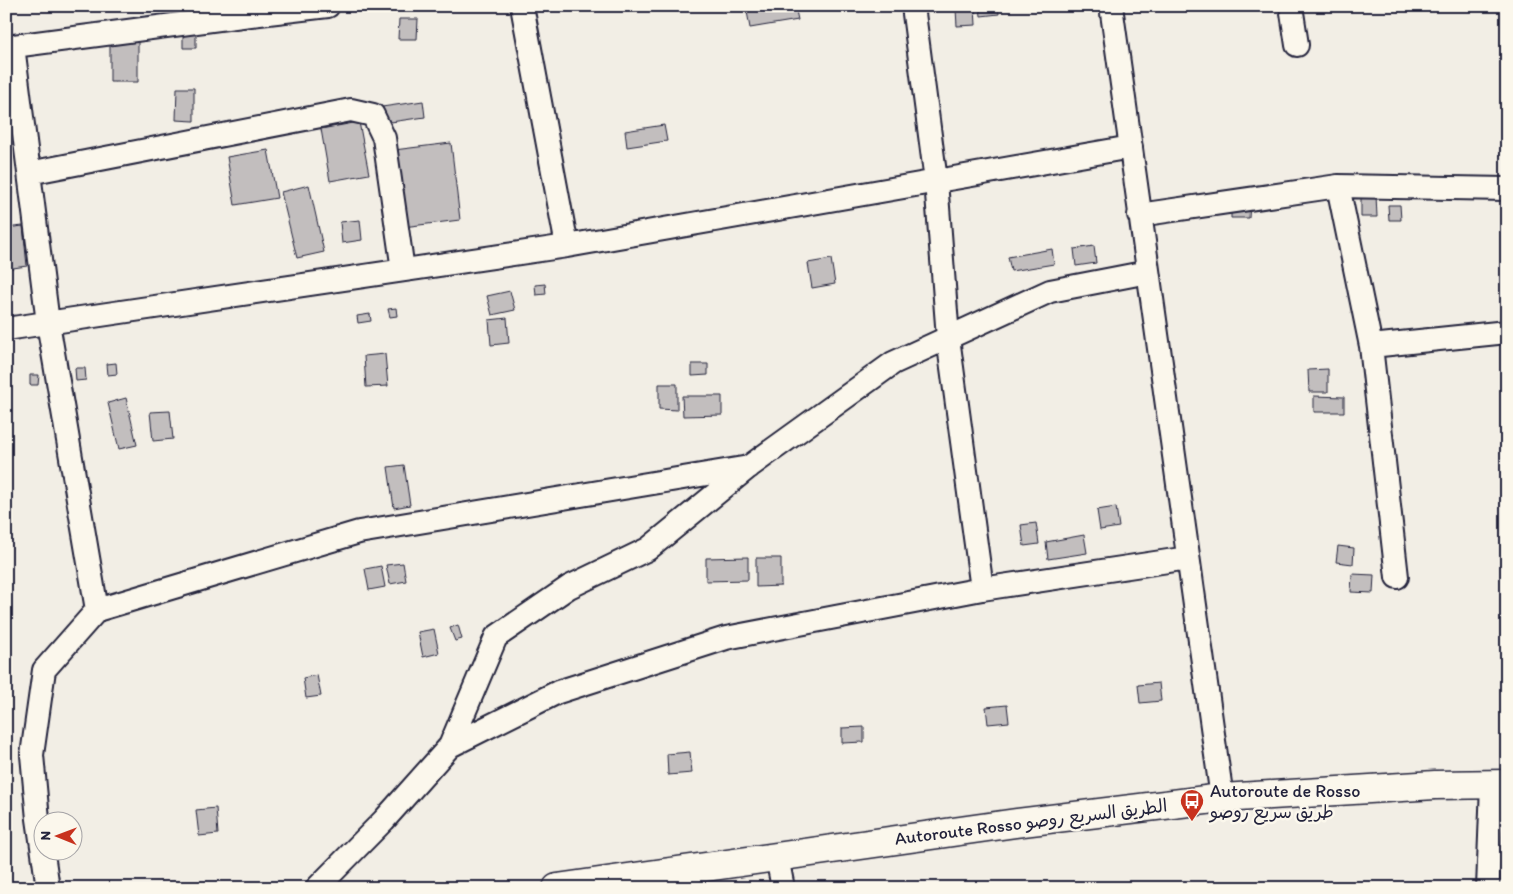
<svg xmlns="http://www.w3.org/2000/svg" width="1513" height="894" viewBox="0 0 1513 894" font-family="Itim,'Playpen Sans Arabic',sans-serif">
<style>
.building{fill:#c2bebe;stroke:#22223b}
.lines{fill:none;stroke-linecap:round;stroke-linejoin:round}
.minor-casing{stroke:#22223b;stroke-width:26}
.trunk-casing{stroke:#22223b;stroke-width:31}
.minor{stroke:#fbf7ec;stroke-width:22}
.trunk{stroke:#fbf7ec;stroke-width:28}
.labels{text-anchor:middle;stroke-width:5;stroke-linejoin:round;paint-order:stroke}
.poi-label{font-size:18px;fill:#22223b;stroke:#fbf7ec;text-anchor:start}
.street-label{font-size:18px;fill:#22223b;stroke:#fbf7ec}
</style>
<rect width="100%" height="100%" fill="#f2eee5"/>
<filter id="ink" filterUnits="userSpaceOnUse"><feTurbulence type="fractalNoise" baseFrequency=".02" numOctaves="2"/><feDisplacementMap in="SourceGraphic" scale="10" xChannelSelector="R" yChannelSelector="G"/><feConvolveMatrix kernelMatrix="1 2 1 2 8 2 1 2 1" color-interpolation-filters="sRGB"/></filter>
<g filter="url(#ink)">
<path class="building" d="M746,6H762V8L774,6H795L798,20L750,28Z
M980,6H998L999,14L981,16Z
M975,8L976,25L957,26L956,9Z
M399,19H418L417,39H398Z
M110,33L138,34V82H110Z
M183,33H196V48H183Z
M177,88H194V121L176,120Z
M423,101L425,117L384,123L382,107Z
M359,122L369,174L330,181L321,129Z
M664,125L667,141L627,147L625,131Z
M451,143L460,220L403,227L394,150Z
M268,150L277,198L235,205L227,157Z
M6,158L12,194L6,195Z
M309,185L324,252L297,258L281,192Z
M1376,195L1377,217H1361V196Z
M1231,202L1250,203L1249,218H1231Z
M1388,205H1400L1401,220H1389Z
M360,220L362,240L342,243L340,222Z
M23,226L27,266L6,269V228Z
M1094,246L1096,263L1076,266L1074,249Z
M1052,249L1054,264L1011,271L1008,257Z
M831,259L835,284L812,288L808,263Z
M545,284L546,294L536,295L535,285Z
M510,291L515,310L492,315L487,296Z
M396,308L397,316L390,317L388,309Z
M370,314L371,321L358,323L357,316Z
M507,318L509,343L491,345L489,320Z
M385,354L388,386L366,387L364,356Z
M116,363L117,374L108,375L107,364Z
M692,364H708V375L692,376Z
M75,368H85L86,380L76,381Z
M1328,369V392H1309L1308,370Z
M30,375H39L38,385H30Z
M659,384H677V410L659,409Z
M682,396H722V415L683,416Z
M1314,396L1344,397V412H1314Z
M126,398L137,445L119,449L108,403Z
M170,411L173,439L153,441L150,412Z
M404,465L410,505L394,508L388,467Z
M1116,507L1119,527L1100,530L1097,510Z
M1036,523L1039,544L1024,546L1021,525Z
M1084,535L1087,553L1048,559L1046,542Z
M1338,546L1354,548L1353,564L1336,562Z
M748,557V580L706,581V558Z
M756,558H781V586L756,587Z
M403,563L406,581L390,584L386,565Z
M381,566L385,587L369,590L365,569Z
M1352,574L1374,575L1373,593L1351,592Z
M458,625L462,639L455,641L450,628Z
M434,629L439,653L423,657L418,632Z
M317,675L321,696L306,698L303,678Z
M1159,683L1161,701L1140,703L1138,685Z
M1007,705L1009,722L988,724L986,707Z
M864,727V742L842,743V728Z
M690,752L692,773L668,775L667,754Z
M216,808L218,834L199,836L196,810Z"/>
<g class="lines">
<g class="minor-casing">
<path id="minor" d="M522,6L567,246
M913,6L936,181L948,338L982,589
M1111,6L1222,798
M1291,6L1297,45
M13,46L48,323L97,610
M6,47L242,16L328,6
M29,173L351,110L373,115L384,138L403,270
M1338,186L1371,346L1397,577
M1139,215L1338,186L1507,189
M6,329L567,246L1131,147
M1371,346L1507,332
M450,746L558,692L726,638L982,589L1188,558
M777,857L783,888
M48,888L38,819L32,755L44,670L97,610L359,532L749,467
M317,888L384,820L450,746L496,637L569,587L648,549L750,466L893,363L1050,291L1148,272
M1488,888L1492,785"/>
</g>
<g class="trunk-casing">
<path id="trunk" d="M557,888L1016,823L1222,798L1435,785L1507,784"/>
</g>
<use href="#minor" class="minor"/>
<use href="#trunk" class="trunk"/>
</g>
</g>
<defs>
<g id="bus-pin" transform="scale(1.25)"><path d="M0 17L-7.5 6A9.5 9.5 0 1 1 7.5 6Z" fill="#c8321e" stroke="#fbf7ec"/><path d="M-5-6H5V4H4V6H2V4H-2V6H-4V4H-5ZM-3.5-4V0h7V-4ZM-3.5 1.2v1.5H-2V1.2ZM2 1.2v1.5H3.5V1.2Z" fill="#fff"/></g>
</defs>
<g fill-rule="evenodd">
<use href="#bus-pin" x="1192" y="801"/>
</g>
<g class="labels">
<g class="poi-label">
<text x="1210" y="797">Autoroute de Rosso<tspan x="1210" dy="21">طريق سريع روصو</tspan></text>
</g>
<g class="street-label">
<text transform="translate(1031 822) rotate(-7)" y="6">Autoroute Rosso الطريق السريع روصو</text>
</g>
</g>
<rect width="1513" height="894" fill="none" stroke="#fbf7ec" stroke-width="25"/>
<rect x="12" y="12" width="1488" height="869" fill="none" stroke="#22223b" stroke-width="2" filter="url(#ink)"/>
<g transform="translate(58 836) rotate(271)"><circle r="24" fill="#fbf7ec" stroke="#a4a2a5"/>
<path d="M0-4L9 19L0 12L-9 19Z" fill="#c8321e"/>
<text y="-8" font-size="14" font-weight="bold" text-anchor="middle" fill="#22223b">N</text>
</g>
</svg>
